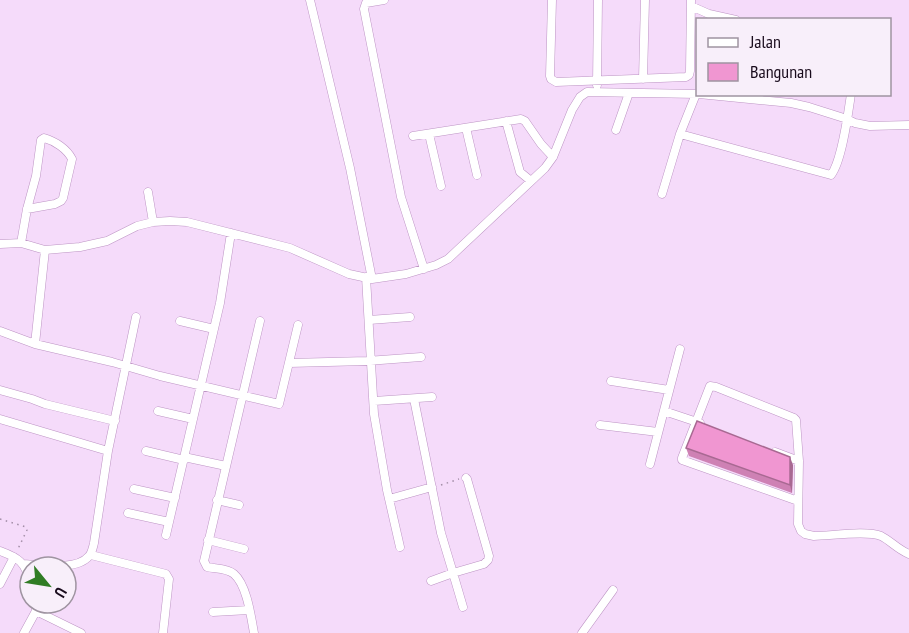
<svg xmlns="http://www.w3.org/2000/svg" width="909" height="633" viewBox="0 0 909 633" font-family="'PT Sans Narrow',sans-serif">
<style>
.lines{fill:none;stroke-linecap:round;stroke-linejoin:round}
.minor-casing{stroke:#bd94c4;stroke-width:9}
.path{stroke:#a38ea7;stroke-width:1.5;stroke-dasharray:1.5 4.5;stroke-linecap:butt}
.minor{stroke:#fff;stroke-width:8}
.wall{fill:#ce81b4}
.shaded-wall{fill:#a86992}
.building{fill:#f096d1;stroke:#a86992;stroke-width:1.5}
</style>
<rect width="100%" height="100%" fill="#f5dbfa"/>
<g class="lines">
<g class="minor-casing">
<path id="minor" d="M310,0L350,168L372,279
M384,0L366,3L364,9L401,197L424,269
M552,0L550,76L551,79L556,82L686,77L689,75L690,71L691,0
M691,6L709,14L736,20
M643,79L645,0
M597,85L598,0
M699,94L791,103L809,107L847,119L855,123L870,126L909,125
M506,121L520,172L531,181
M466,128L477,175
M616,130L629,93
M429,134L441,186
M680,134L831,175C842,161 848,114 851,94
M413,136L521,119L525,121L541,144L553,157
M148,192L153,222
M662,194L680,134L696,94
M21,243L27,209L36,176L41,140L44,138C55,141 67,149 72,159L63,198L61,201L55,204L27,209
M0,244L21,243L45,250L80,247L107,241L137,226L153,222L170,221L187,222L290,248L349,274L372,279L406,274L436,265L448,259L545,168L553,157L572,110L580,97L587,92L698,94
M366,277L374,414L387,490L400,547
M369,320L410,317
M180,321L214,329
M0,331L35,344L112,362L160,376L279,404L298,325
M35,344L45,250
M289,363L367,361L421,357
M611,381L669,390
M0,390L32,399L45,404L115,421
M414,399L441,533L453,573L484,564L488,560L489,556L467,479L466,478
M374,401L432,397
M158,411L193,419
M664,411L700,423
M0,419L108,451
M600,425L658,432
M146,451L184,460
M775,452L799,461
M184,457L226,466
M650,464L680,349
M134,489L175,498
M389,499L432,487
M217,500L239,505
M798,501L682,460V458L710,386L716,387L794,418L796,420L799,461L798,524L801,531L805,534L814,536C830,536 867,530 881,536C891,541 897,549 909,554
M128,513L169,522
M166,535L220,303L231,233
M208,540L244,549
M0,551C19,558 25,562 30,582
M91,555L166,574L169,579L163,633
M23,564C41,565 77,571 89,556C92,553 93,547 94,543L108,451L136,317
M431,581L453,573L463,607
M0,584L14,557
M36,611L81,633
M213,612L249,610
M24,633L36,611L35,603
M254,633C251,617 247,585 234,574C227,568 215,569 207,567L204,561L260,321
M582,633L613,590"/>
</g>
<path class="path" d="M441,485L459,479
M0,519L26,527L27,530L17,551"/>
<use href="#minor" class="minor"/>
</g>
<path class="wall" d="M686,448L793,465L792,493L689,456Z"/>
<path class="shaded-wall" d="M790,457L793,465L792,493L790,485Z"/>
<path class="building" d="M697,421L790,457V485L686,448Z"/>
<rect x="696" y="18" width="195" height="78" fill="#f8effa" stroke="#9f94a1" stroke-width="1.5"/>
<rect x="708" y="38" width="30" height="9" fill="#ffffff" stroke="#9f94a1" stroke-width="1.5"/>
<text x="750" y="48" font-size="18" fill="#190b1c">Jalan</text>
<rect x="708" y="63" width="30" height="18" fill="#f096d1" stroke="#9f94a1" stroke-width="1.5"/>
<text x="750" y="78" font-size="18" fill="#190b1c">Bangunan</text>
<g transform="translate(48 585) rotate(120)"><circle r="28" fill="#f8effa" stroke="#9f94a1" stroke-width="1.5"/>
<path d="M0-4.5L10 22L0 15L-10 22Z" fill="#307c24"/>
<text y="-9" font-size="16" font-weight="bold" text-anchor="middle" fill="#190b1c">U</text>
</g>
</svg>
